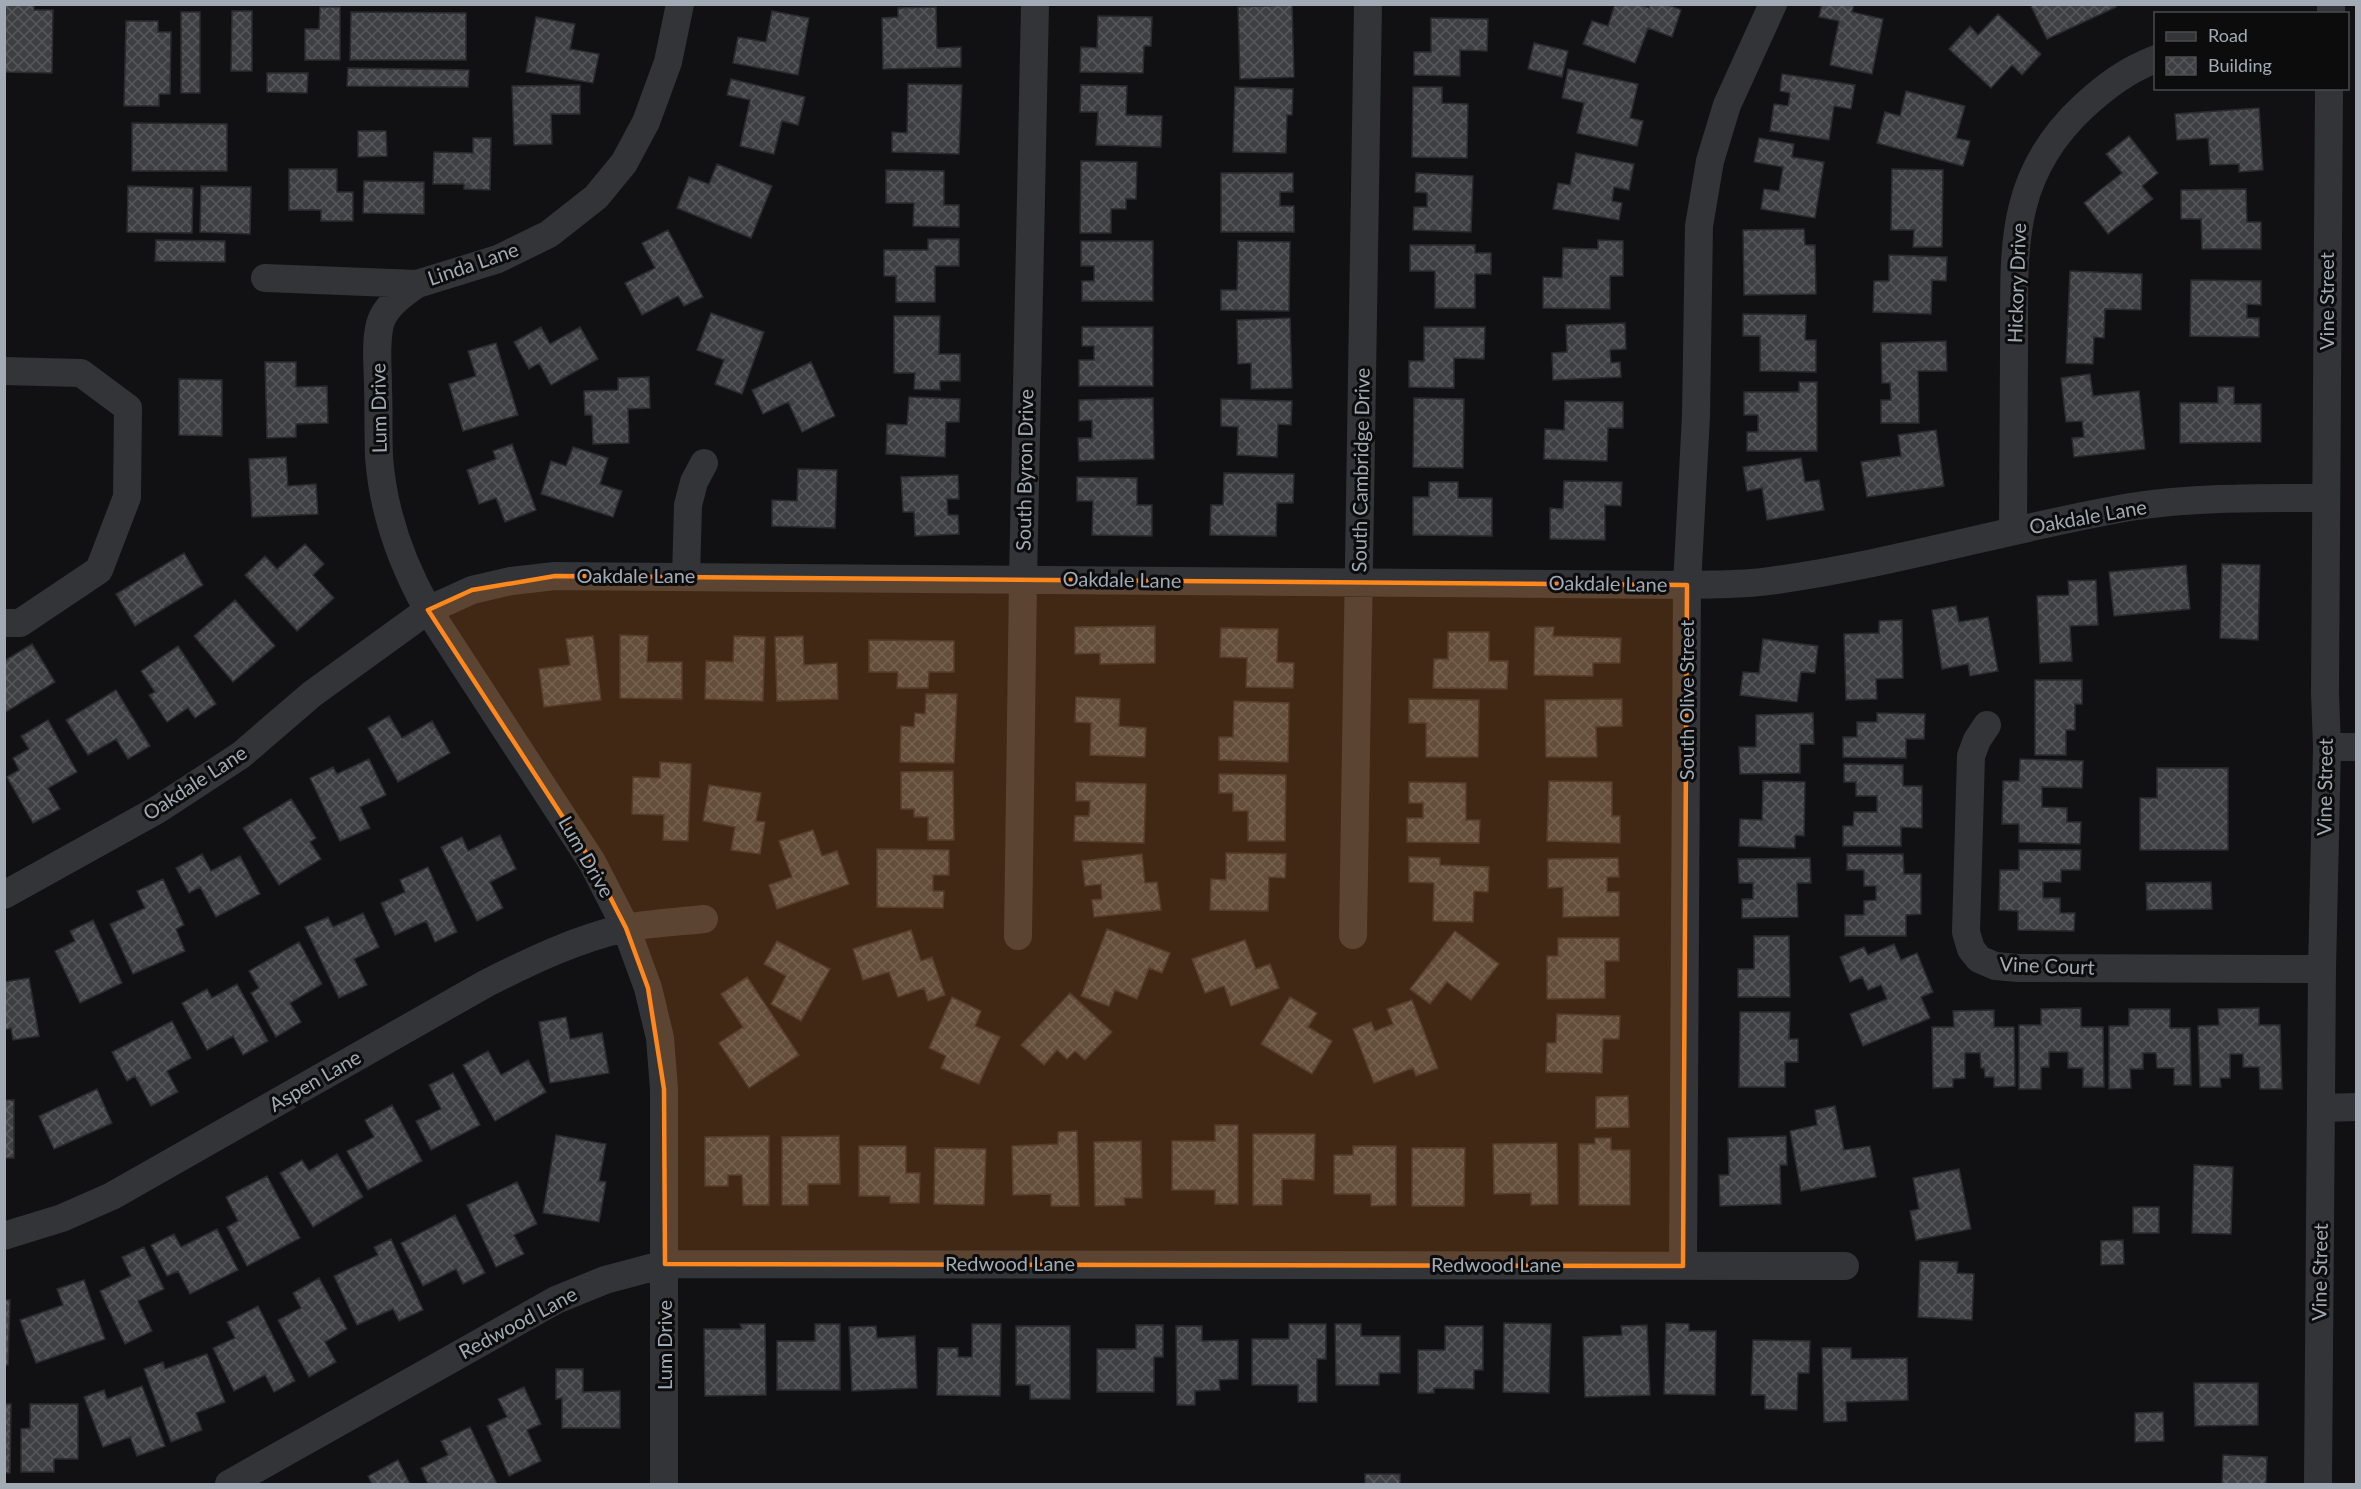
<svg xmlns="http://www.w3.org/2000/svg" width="2361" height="1489" viewBox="0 0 2361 1489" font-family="Lato,sans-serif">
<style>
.building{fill:url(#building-cross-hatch);stroke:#2b2b2f;stroke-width:1.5}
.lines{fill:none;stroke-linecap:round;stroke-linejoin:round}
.minor{stroke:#323438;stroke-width:28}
.marked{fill:#ff871c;fill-opacity:0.2;stroke:#ff871c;stroke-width:4.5;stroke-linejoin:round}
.labels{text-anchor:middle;stroke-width:6;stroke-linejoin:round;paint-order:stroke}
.street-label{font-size:20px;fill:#a1abb5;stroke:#0c0c0d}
</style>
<defs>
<pattern id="building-cross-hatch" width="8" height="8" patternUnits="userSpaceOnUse" patternTransform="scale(1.5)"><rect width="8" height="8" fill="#3d3f43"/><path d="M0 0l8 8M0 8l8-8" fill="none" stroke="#56585c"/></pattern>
</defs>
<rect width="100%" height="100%" fill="#111113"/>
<path class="building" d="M4,4H34V10H53L52,73L4,72Z
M1615,4H1639L1649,8L1650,4H1666L1681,10L1672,37L1648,28L1635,63L1583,44L1592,21L1608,26Z
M1822,4H1854L1852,12L1883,19L1872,74L1830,65L1839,21L1819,17Z
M2030,4H2115L2116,7L2047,39Z
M1292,5L1294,77L1240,79L1238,7Z
M320,7H340V60H305V29H319Z
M936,7L937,48L961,47V67L883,69L882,18L898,17V8Z
M232,11H252V71H231Z
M772,11L809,18L798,75L733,63L738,37L766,42Z
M181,12H200V93H181Z
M351,12L466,13V60H350Z
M1998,14L2041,54L2022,75L2012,65L1991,88L1949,49L1970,26L1978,35Z
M1098,16L1152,17L1151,46H1144L1143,73L1080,72L1081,47L1097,48Z
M536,17L575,24L570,49L599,54L593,83L526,72Z
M1431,18L1488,19L1487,51L1460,50V76L1414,75V52H1431Z
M126,21H158V32H171L170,94H159V106H124Z
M1534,43L1568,51L1562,77L1528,69Z
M348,68L469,70L468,87L347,86Z
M1568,69L1638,84L1630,118L1643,121L1637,146L1577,133L1584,103L1562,98Z
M267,73H308L307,93L267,92Z
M1782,74L1855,85L1851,109L1834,106L1829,140L1770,131L1774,104L1788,106L1790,93L1780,91Z
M731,79L805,97L798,125L782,121L774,154L740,146L750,100L727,95Z
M908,84L962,85L959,154L892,152V132L907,133Z
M580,85V114H551L552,144L514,145L512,86Z
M1081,85L1127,86L1126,115L1162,116L1161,147L1096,145L1098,112H1080Z
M1235,87L1293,89L1292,115H1287L1286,153L1233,152Z
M1413,87H1442V103L1468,104L1467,158L1412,157Z
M1906,91L1965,106L1956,138L1970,141L1963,166L1877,143L1885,112L1900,116Z
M2259,108L2263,170L2239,172V164L2210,165L2208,138L2177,140L2175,114Z
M132,123L227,124V171H132Z
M358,131H386L387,156L358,157Z
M2129,136L2158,173L2142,186L2153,199L2108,234L2084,203L2122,173L2106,154Z
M473,138H491L490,190L464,189V184H433L434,152L473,153Z
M1759,138L1794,144L1792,157L1824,162L1815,218L1761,209L1764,189L1779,191L1783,167L1754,162Z
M1576,153L1634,164L1629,190L1614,187L1612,201L1622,203L1619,220L1553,209L1558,183L1570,185Z
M1081,161L1137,162L1136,199H1126V209H1111V233H1080Z
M717,164L772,186L751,238L677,208L689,177L709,184Z
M289,169H337V192H353V221H321V210H289Z
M1892,169L1943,170L1942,247H1913L1914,230H1891Z
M886,170L944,171V205H959V227L913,226L914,203H886Z
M1221,173H1293V192H1280V206H1294V232H1221Z
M1416,173L1473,176L1471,232L1413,230L1414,207H1427V193L1415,192Z
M364,181L424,182V214L363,213Z
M128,186L193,188L192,233L127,232Z
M201,186L251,187L250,234L200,232Z
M2246,189L2247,222H2261V249H2202L2201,219H2181V190Z
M1804,229L1805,245H1815L1816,294L1744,295L1743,230Z
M668,230L703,297L684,306L678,296L642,315L625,283L655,268L642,243Z
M928,239H959V266H935V302H896V276H884V250H928Z
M156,240L225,241V262L155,261Z
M1598,240L1623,241V276H1610V309L1543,308V277L1562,278L1563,248L1598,249Z
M1081,241H1153V301H1082V281H1094V266H1081Z
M1238,241L1290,242L1289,311L1221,310V290H1237Z
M1410,245H1475V253H1491V274H1475V308H1435V271H1410Z
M1889,255L1947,257L1946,281L1932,280L1931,314L1873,312L1874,281H1889Z
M2070,271L2142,274L2141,310L2105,309L2104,338L2094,337L2093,364L2066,363Z
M2191,280L2261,281V305L2247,304V318H2259V337L2190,336Z
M711,313L764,332L742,394L715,384L724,360L697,350Z
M1743,314L1806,315L1805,340H1816V372L1760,371V336H1743Z
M894,316H940L939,354H960V381H940V390L914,389L915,373H894Z
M1290,318L1292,388L1251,389V363L1238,364L1237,320Z
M1625,323L1626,349L1610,350L1611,363L1620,362L1621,377L1553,380L1552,353L1567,352L1566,325Z
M541,327L550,344L580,327L598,359L551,385L539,363L529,369L514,342Z
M1082,327H1153V386H1079V360H1094V346H1082Z
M1424,327H1485L1484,359L1454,358V388L1409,387V361H1424Z
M1946,341L1947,371H1918L1919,423H1881V400H1891L1890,383H1882L1881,343Z
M496,343L518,415L463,431L449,384L476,376L468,351Z
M265,362H296V387L327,386L328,423L296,424V437L267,438Z
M811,362L835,416L802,432L788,402L763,414L752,390Z
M2090,374L2093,396L2139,391L2145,449L2074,457L2072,438L2084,437L2082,421L2066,422L2061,378Z
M649,377L650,408L628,409L629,443L593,444L592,415H585L584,391L618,390V378Z
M179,379L222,380V436L179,435Z
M1799,382H1817V451H1747V432H1758V415H1744V392H1799Z
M2218,387H2234V404H2261V442L2180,443V403H2218Z
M909,397L960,399L959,422H946L945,457L886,454L887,424L907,425Z
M1153,398L1154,459L1079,461L1078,438H1092V420L1079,421V400Z
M1414,398L1464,399L1463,468L1413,467Z
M1221,399L1292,401L1291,425L1278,424L1277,457L1237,455L1238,427L1221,426Z
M1565,401L1623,402V428H1608L1607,461L1544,459L1545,429L1564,430Z
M1936,430L1944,486L1867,497L1861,462L1901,456L1898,435Z
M512,444L536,510L505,522L496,498L479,504L467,470L496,459L493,451Z
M573,447L608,458L600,484L622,491L613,517L541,494L551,461L566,466Z
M286,457L288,486L316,484L318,514L252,517L249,459Z
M1801,458L1805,482L1819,480L1824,510L1767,520L1762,488L1747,491L1743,467Z
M798,469L837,470L835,528L772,526V500L797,501Z
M1224,473L1294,474L1293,503H1277L1276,536L1210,535L1211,505H1223Z
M958,475L959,499H947L948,515H958L959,534L915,536L914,512H903L901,477Z
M1077,477L1137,478V505H1152V536L1092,535L1093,501H1077Z
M1564,481L1622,482L1621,506L1605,505V540L1550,539V508L1563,509Z
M1429,482H1458V498H1492V536L1413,535V497H1429Z
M305,544L324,564L313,575L334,598L297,631L245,575L265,556L277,569Z
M184,553L203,585L135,626L116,594Z
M2222,564L2260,565L2258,640L2220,638Z
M2186,565L2190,609L2114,616L2109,572Z
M2096,580L2098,625L2070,626L2072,661L2040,663L2037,596L2069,595L2068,581Z
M235,600L275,646L233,682L194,636Z
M1956,606L1959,622L1988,617L1998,671L1970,676L1968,664L1942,669L1932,610Z
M1902,620L1903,678L1876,679L1877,699L1846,700L1844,634L1879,633V621Z
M1155,626V663L1100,664V653L1075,654V627Z
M1535,627H1554L1553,636L1621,638L1620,663H1593V676L1534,675Z
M1221,628L1278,629L1277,662L1294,663L1293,688L1246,687L1247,658L1220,657Z
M1448,632H1489V661H1508L1507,689L1433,688L1434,659H1448Z
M620,635L648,636L647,662H682V699L620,698Z
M593,636L601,700L544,707L539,669L570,665L566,639Z
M734,636L765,637L763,701L705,699L706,661L733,662Z
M803,636L804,665L837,663L838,699L777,701L775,637Z
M1763,639L1818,646L1815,673L1801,672L1797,702L1740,695L1743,672L1759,673Z
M869,640L954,641V672H929L928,688H897L898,672H869Z
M32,644L55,682L4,713V661Z
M178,646L216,704L195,718L188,708L167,722L149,695L155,692L141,671Z
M2035,680H2082V704H2075V730H2066V755H2035Z
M116,690L150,746L128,759L116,739L88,755L66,720Z
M926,694H957L954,763L900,762L901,726L914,727L915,713L925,714Z
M1076,697L1120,699L1119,726L1146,728L1145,757L1090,755L1091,723L1075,722Z
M1409,699L1479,700L1478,757H1426V723H1409Z
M1622,699V726L1596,727L1597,757H1546L1545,700Z
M1234,701L1289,703L1288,762L1219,760V737H1233Z
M1813,713L1814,744H1800V773L1740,774L1739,747H1756V715Z
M1877,713L1925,714L1924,739H1906V758L1843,757V737H1857V722H1877Z
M389,716L402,738L432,721L450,753L398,782L368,728Z
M48,720L77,772L48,788L60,809L33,823L7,777L19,770L13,758L29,749L21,736Z
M369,759L386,795L360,807L370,828L340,841L310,778L333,767L337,774Z
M2020,759L2083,761L2082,788L2042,787V807L2067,808V822H2081L2080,844L2019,842V824H2002L2003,781H2019Z
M660,762L691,764L688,841L663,840L664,815L632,814L633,777L660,778Z
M1844,764L1903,765V786H1922V828L1901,827V846H1843V826H1853L1854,812H1877V796H1856V782H1844Z
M2157,768H2228V850H2140V798H2157Z
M953,771L954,840H928V817H914V809H901V772Z
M1219,774L1286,775L1285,841H1248V811H1233V793H1219Z
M1549,781L1612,782V816H1620V843L1547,841Z
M1763,781L1805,782L1804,836L1795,835V848L1739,846L1740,819L1762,820Z
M1076,782L1146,784L1144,843L1074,841L1075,816H1089L1090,801H1076Z
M1409,782L1466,783V820H1480L1479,843L1407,842V818H1423V803H1409Z
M709,785L761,793L756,821L765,822L760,854L731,850L735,827L703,821Z
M291,799L316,838L310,842L321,859L279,885L243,828Z
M813,830L822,856L837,851L849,884L777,909L769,885L792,877L779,841Z
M500,835L516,869L490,882L503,908L477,921L441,847L462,837L468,851Z
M877,849L949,850V875H933V891H944L943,908L877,907Z
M2019,850H2081L2080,870H2061V882H2043V898H2060V913H2075L2074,931L2018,930V911L1999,910L2000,870H2019Z
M1226,853L1286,854L1285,878L1269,877L1268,911L1210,910L1211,879L1226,880Z
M202,854L211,871L240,856L260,894L216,917L200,887L189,893L176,868Z
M1142,854L1145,883L1157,882L1161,910L1094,917L1092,900L1102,899L1101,884L1085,886L1082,861Z
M1847,854H1903L1904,874H1921V914L1906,915V936H1845V915H1864V901L1876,900V886H1864V870H1847Z
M1409,857L1440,858V865L1489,867L1488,892L1474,891L1473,922L1433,921L1434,883L1409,882Z
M1618,858L1619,877H1607V892H1619V916L1563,917V887L1548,888V859Z
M1810,858L1811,883H1797L1798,917L1742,918V899H1753V883H1739L1738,859Z
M428,867L457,932L435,942L426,921L395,935L381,903L405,892L400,880Z
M163,879L184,925L176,929L185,951L133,974L110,924L145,908L137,891Z
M2211,882L2212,909L2147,910L2146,883Z
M363,913L379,947L354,959L367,985L339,998L305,927L328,917L333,927Z
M93,920L122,983L80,1003L55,951L75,941L70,931Z
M1107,929L1170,953L1162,973L1149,968L1137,999L1115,990L1109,1006L1081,996Z
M911,930L921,961L932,957L945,995L928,1001L924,988L898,997L889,972L863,980L853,949Z
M1455,931L1499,964L1471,1000L1447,982L1430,1004L1410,989Z
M1754,936H1789L1790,997H1738V969H1754Z
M1558,938H1619V961H1605V998L1547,999V956H1558Z
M1245,940L1256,969L1270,964L1279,988L1231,1006L1224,986L1205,993L1192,959Z
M777,941L830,969L801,1021L771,1004L786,976L764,964Z
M299,942L322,984L290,1003L301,1022L276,1037L251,993L259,988L249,971Z
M1894,944L1901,960L1917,953L1933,992L1921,997L1930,1018L1863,1046L1850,1014L1887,999L1881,985L1868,990L1862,977L1850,982L1840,957L1864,947L1868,955Z
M747,977L799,1055L749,1088L719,1043L743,1027L721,994Z
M29,978L39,1036L13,1040L11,1028L4,1030V982Z
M237,984L268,1041L243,1055L233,1036L207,1050L182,1003L207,989L212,998Z
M1070,993L1112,1032L1085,1060L1075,1051L1067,1059L1057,1050L1044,1065L1021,1045Z
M952,997L981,1011L975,1026L1000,1037L979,1084L941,1068L946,1056L929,1048Z
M1290,997L1317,1013L1308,1027L1332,1041L1312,1074L1261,1044Z
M1412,1000L1438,1068L1416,1076L1413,1068L1374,1083L1353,1029L1371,1022L1375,1031L1393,1024L1387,1009Z
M2081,1008V1027H2103L2104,1087H2083V1068H2068V1052H2049V1067H2041V1089H2019V1025H2041V1009Z
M2259,1008V1025H2280L2282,1089H2260L2259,1067H2243V1054H2230V1078H2220L2221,1087H2200L2198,1026L2219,1025L2218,1009Z
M2129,1009H2170V1028H2190L2191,1085H2174V1068H2157L2156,1053H2143V1069H2130L2131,1088L2109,1089V1026H2129Z
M1994,1010V1027H2014L2015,1086L1994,1087V1077H1985L1984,1068H1981L1980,1053H1965V1078L1953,1079V1087L1933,1088L1932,1027H1954L1953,1011Z
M1740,1012H1790L1789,1039H1798V1062H1785V1087H1739Z
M1557,1014L1620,1016L1619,1039H1603L1602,1073L1546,1072L1547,1043H1556Z
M566,1017L570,1039L602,1033L609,1073L550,1083L539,1022Z
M172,1021L191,1058L167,1071L178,1092L151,1106L135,1076L127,1081L112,1052Z
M488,1051L501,1075L528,1060L546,1092L495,1121L463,1065Z
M453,1073L480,1125L431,1150L416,1121L441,1109L429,1085Z
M97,1089L112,1123L54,1149L39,1116Z
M1628,1096L1629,1127L1596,1128V1097Z
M4,1100H14V1158H4Z
M392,1105L422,1161L368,1190L347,1151L374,1137L365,1120Z
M1835,1106L1844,1150L1870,1146L1876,1177L1801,1191L1790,1131L1817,1125L1815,1110Z
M1215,1125H1238V1204H1215V1190H1172V1141H1215Z
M1077,1131L1079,1206H1051V1194L1013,1195L1012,1146L1058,1144V1132Z
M1253,1134H1315L1314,1180L1282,1179V1205H1253Z
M556,1135L606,1144L599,1181L606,1182L599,1222L543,1213Z
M769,1136V1205H743L742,1175H728V1186H705V1137Z
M839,1136L840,1184H808V1205H782V1137Z
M1786,1136L1787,1165H1780L1781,1204L1720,1206L1719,1175H1729L1728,1138Z
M1595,1138H1611V1150H1630V1205H1579V1144H1595Z
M1141,1141L1142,1198H1124L1125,1205L1095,1206L1094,1142Z
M1557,1143L1558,1204L1531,1205V1193L1494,1194L1493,1144Z
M859,1146H906V1173H920L919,1203H890V1196H859Z
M1353,1146H1396V1205L1371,1206V1194H1334V1155H1353Z
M935,1148L986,1149L984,1205L934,1204Z
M1412,1148H1465L1464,1206H1412Z
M337,1154L363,1197L313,1227L280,1173L302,1160L309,1171Z
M2194,1165L2233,1167L2231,1234L2192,1233Z
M1959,1169L1971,1229L1916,1240L1910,1211L1919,1209L1913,1178Z
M267,1176L300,1238L247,1266L227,1227L238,1221L226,1197Z
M517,1182L537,1224L514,1235L524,1254L496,1267L467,1205Z
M2133,1207H2159V1233H2133Z
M455,1215L485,1273L463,1284L456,1269L423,1286L401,1243Z
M217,1229L238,1270L190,1294L178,1271L167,1276L151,1245L174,1234L181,1247Z
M391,1239L423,1310L399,1321L393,1309L357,1325L334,1276L378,1255L374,1247Z
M2123,1240L2124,1264L2101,1265V1241Z
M144,1247L164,1289L138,1301L152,1331L125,1344L100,1291L131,1276L122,1257Z
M1920,1261L1958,1262L1957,1273L1974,1274L1972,1320L1918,1317Z
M319,1278L347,1329L325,1342L336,1362L309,1377L278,1320L301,1308L293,1293Z
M84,1280L105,1339L36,1363L20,1320L63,1305L57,1289Z
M4,1300H10L8,1365H4Z
M258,1306L295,1381L274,1392L265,1375L234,1391L213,1348L235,1338L227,1322Z
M1504,1323L1551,1324L1549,1393L1503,1392Z
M1666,1323L1689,1324V1331H1716L1715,1395L1664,1394Z
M740,1324H765L766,1395L705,1396L704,1329H742Z
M815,1324H840V1390H777V1341H815Z
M972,1324H1001L1000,1396L937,1395L938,1348H958V1357H972Z
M1289,1324H1326V1359H1317V1402H1298V1385H1252V1339H1289Z
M1335,1324H1361V1336H1400V1373H1379V1385H1336Z
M1136,1325H1163V1357H1154V1392H1097V1349H1136Z
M1647,1325L1650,1395L1585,1397L1583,1337L1622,1335L1621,1326Z
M876,1326L877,1338L915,1336L917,1388L852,1391L849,1327Z
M1016,1326H1070V1399H1030V1385H1016Z
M1176,1326H1202V1341L1238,1340V1379L1219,1380L1220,1390L1195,1391V1405H1177Z
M1445,1326H1483V1370H1474V1389L1434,1388V1393H1418V1350H1445Z
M1753,1340L1810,1341L1809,1373H1798L1797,1410L1765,1409V1395H1751Z
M1822,1348H1851V1359L1907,1358L1908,1400L1846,1402L1847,1421L1824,1422Z
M207,1354L225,1402L196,1413L202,1430L171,1442L144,1369L163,1362L165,1369Z
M556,1369H583V1392L620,1391V1428H562V1398L556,1399Z
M2194,1383H2258V1425L2195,1426Z
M142,1386L165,1446L137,1456L130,1437L103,1447L84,1397L104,1390L107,1399Z
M524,1387L541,1424L527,1430L541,1461L509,1476L487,1426L507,1417L498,1399Z
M4,1404H11L10,1473H4Z
M30,1404H78V1459H54V1472H21V1429L30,1428Z
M2163,1412L2164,1441L2135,1442V1413Z
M470,1427L497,1484H428L421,1468L448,1455L441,1441Z
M2223,1455L2267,1457L2266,1484H2222Z
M398,1460L410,1484H372L368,1476Z
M1365,1474H1400V1484H1365Z"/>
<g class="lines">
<path class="minor" d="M2331,14V4
M265,278L417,284L498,259L549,234L596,197L624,163L646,122L668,62L680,4
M417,284C403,294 385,306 380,324C375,344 378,367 378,388C379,411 378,434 379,457C383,511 402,564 428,610L592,862L626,928L648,988L660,1038L664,1089V1484
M4,371L81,373L128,408L127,497L99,570L20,623H4
M2013,530C2013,471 2014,412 2014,353C2015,255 2005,179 2084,106C2106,86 2127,70 2156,59
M686,577L688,505L694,482L704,463
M1987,725L1977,740L1971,756L1966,932L1971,949L1979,959L1995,966L2018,968L2322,969
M2327,747H2356
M4,895L157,810L241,755L312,694L428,610L472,590L511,581L555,576L1687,585C1714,584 1742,585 1769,581C1891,565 2009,528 2130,507C2194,497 2261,498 2326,498
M1353,935L1368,4
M1018,936L1023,579L1035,4
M2322,1108L2356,1107
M4,1236L62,1218L112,1196L487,983C531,961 576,939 625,928C651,923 678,922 704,919
M1683,1266L1687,585L1696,416L1699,226L1710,161L1727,105L1773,4
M229,1484L556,1300L605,1280L665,1264L1845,1266
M2318,1484L2322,969L2327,747L2325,693L2329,88"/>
</g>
<path class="marked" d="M555,576L1687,585L1683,1266L665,1264L664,1089L648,988L626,928L592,862L428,610L472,590Z"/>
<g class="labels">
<g class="street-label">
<text transform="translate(473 264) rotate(-19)" y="7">Linda Lane</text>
<text transform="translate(2017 283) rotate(-88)" y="7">Hickory Drive</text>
<text transform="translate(2327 301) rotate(-90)" y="7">Vine Street</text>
<text transform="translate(379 408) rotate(-91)" y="7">Lum Drive</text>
<text transform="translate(1025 470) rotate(-89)" y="7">South Byron Drive</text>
<text transform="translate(1361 470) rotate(-89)" y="7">South Cambridge Drive</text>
<text transform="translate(2088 517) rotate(-10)" y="7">Oakdale Lane</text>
<text x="636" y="583">Oakdale Lane</text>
<text transform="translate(1122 580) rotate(1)" y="7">Oakdale Lane</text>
<text transform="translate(1608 584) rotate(1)" y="7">Oakdale Lane</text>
<text transform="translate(1687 700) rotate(-90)" y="7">South Olive Street</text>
<text transform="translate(195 783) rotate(-33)" y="7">Oakdale Lane</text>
<text transform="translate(2325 787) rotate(-89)" y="7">Vine Street</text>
<text transform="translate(586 857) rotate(60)" y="7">Lum Drive</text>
<text transform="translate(2047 966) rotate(2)" y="7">Vine Court</text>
<text transform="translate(315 1081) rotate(-30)" y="7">Aspen Lane</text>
<text x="1010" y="1271">Redwood Lane</text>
<text x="1496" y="1272">Redwood Lane</text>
<text transform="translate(2320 1272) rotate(-89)" y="7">Vine Street</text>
<text transform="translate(518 1323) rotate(-28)" y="7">Redwood Lane</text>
<text transform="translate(665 1345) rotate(-90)" y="7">Lum Drive</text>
</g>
</g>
<rect width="2361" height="1489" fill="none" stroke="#a1abb5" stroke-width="12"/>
<rect x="2154" y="12" width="195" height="78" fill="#0c0c0d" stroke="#484c50" stroke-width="1.5"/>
<rect x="2166" y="32" width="30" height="9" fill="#323438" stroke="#484c50" stroke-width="1.5"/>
<text x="2208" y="42" font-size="18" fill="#a1abb5">Road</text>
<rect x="2166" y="57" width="30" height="18" fill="url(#building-cross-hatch)" stroke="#484c50" stroke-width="1.5"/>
<text x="2208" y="72" font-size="18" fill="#a1abb5">Building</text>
</svg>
